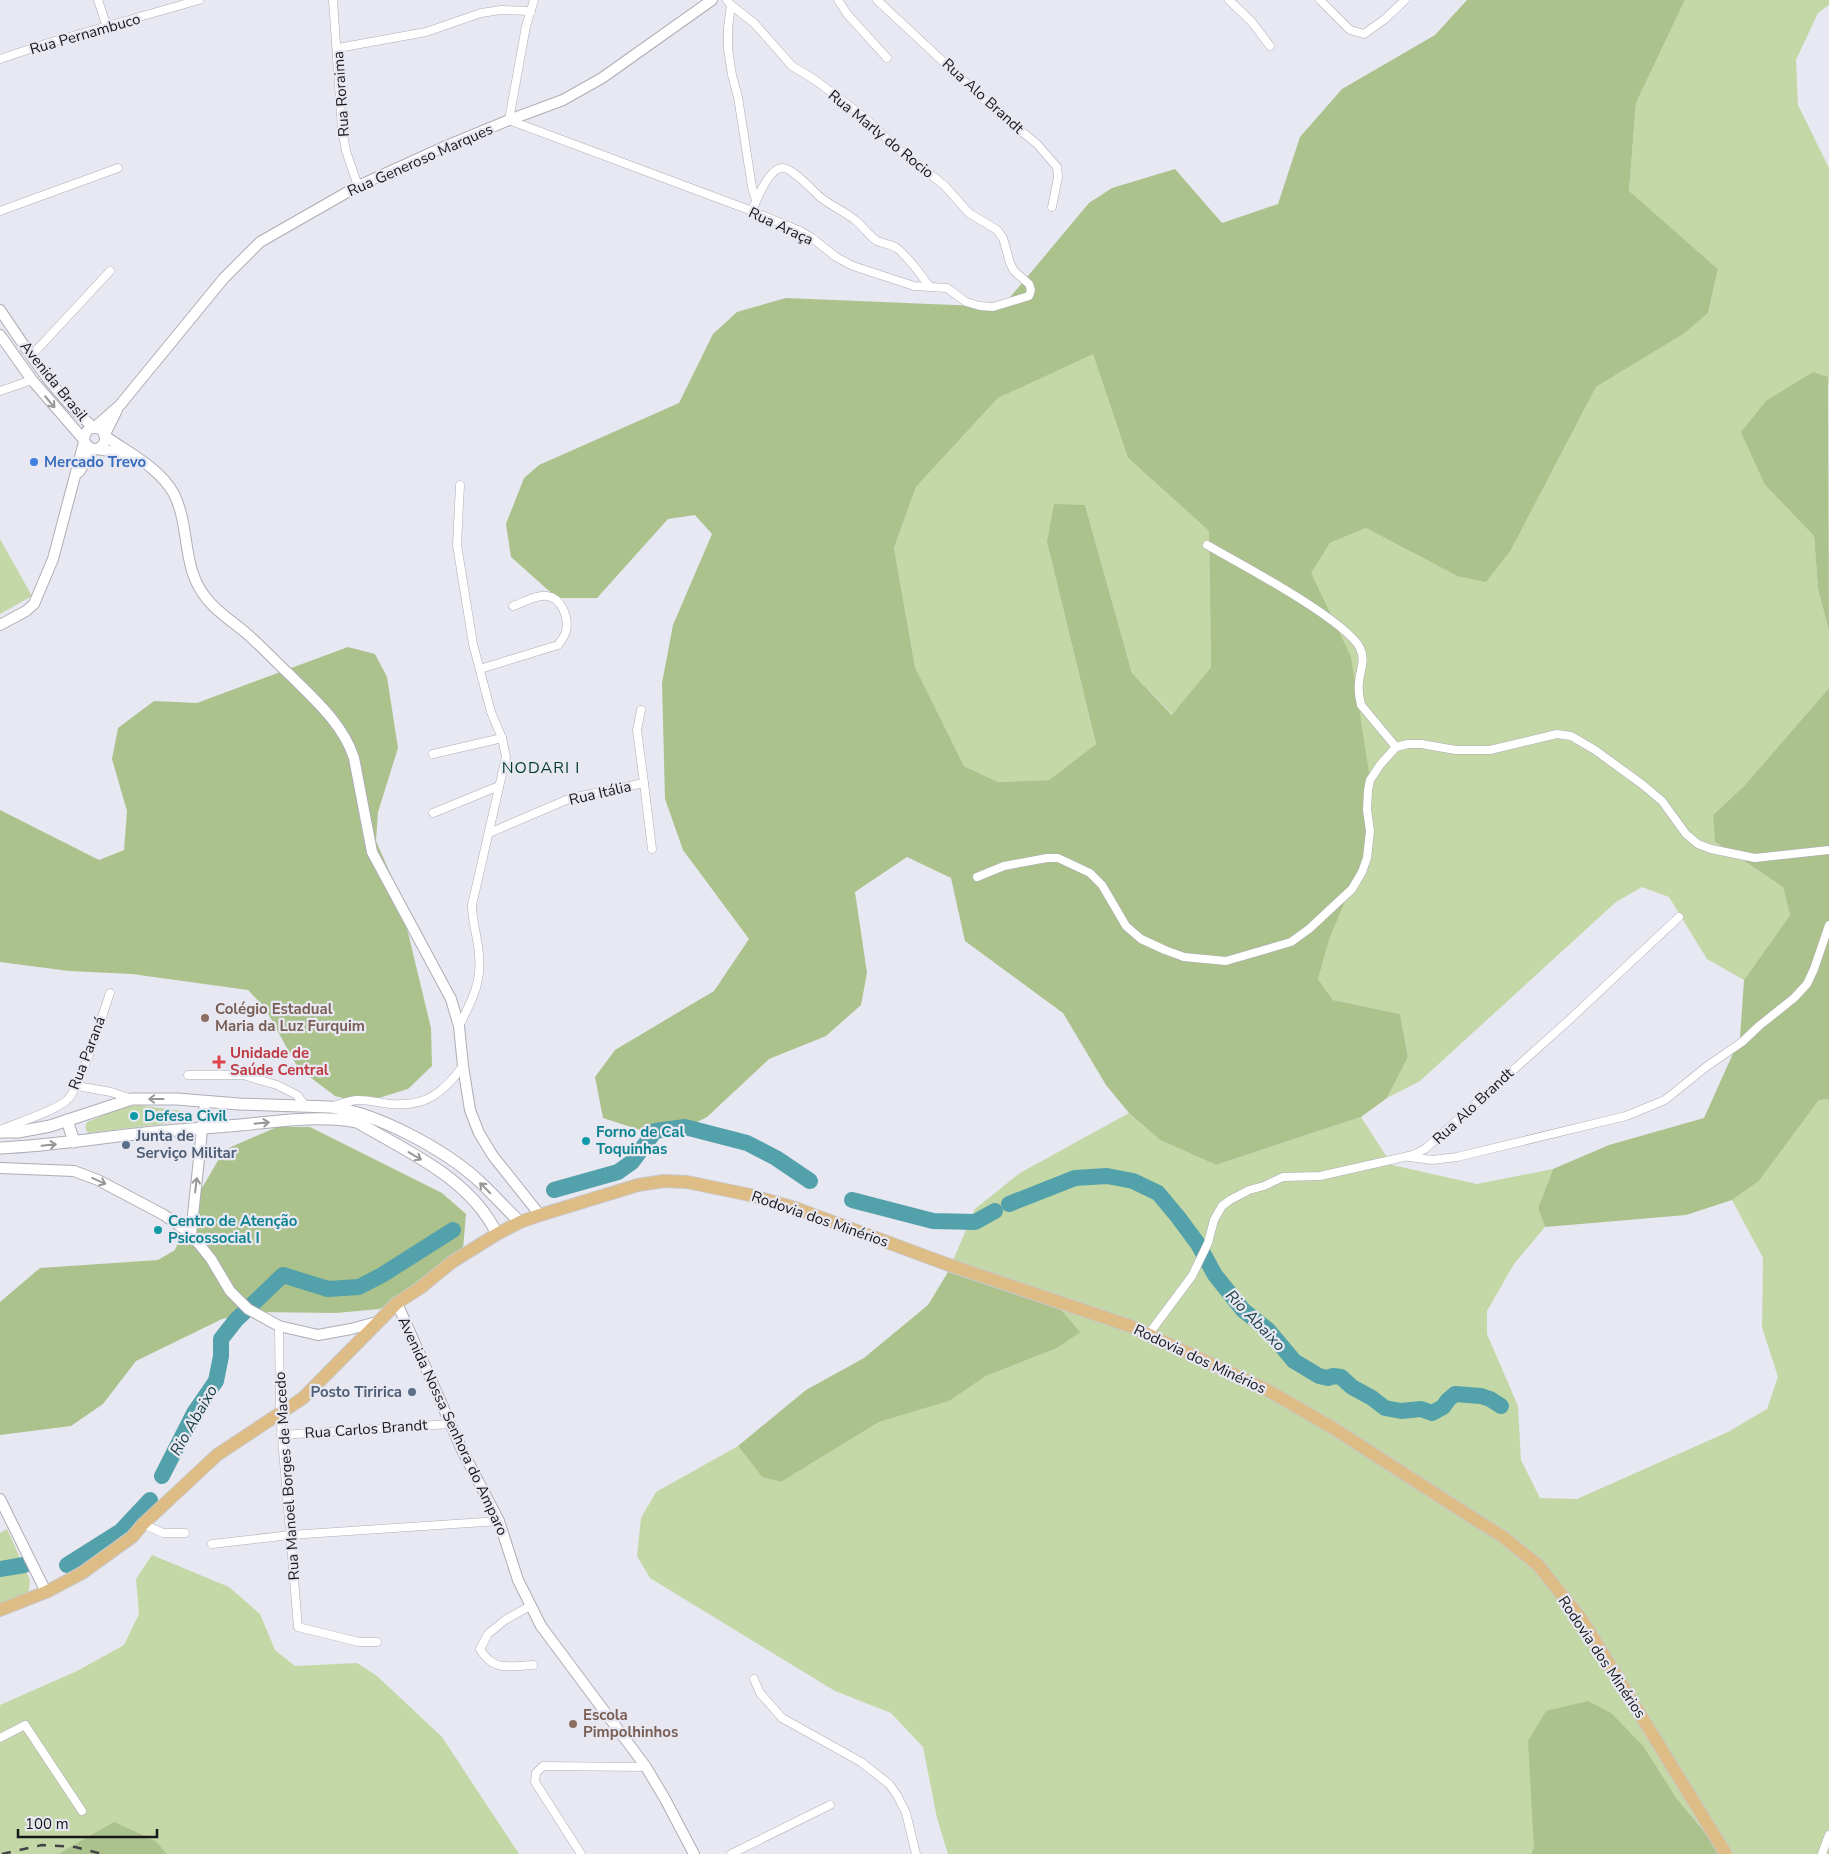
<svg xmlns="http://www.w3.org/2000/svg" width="1829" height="1854" font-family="'Nunito Sans',sans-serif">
<rect width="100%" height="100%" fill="#e8e8f2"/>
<!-- green -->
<g fill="#c3d8a6">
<path d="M1685,0H1829V5L1818,13L1796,60L1798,105L1829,168V389L1828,377L1765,485L1814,536L1818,589L1829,631V688L1743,787L1713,815L1716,843L1783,887L1790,915L1744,980L1707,959L1669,897L1642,887L1616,902L1420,1081L1387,1098L1408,1057L1400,1014L1333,1000L1318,979L1330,937L1310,573L1330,543L1366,528L1457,576L1511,550L1596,387L1685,333L1708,313L1718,269L1629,192L1636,103Z"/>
<path d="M1093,353L1128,458L1209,531L1211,667L1173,715L1132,673L1085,505L1047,542L1096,744L1049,780L998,782L964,766L915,667L894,548L916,487L998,398Z"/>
<path d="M0,539L32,596L0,614Z"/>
<path d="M1829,1099V1854H1723L1677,1799L1644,1747L1534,1848L1531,1854H948L937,1818L923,1747L891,1713L835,1691L650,1578L637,1556L641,1518L656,1492L738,1446L762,1477L781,1482L879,1422L948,1401L986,1376L1057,1348L1055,1303L948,1272L975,1209L1020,1173L1129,1113L1160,1140L1216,1165L1361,1117L1392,1165L1477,1184L1553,1169L1538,1208L1545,1227L1514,1264L1487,1311V1334L1518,1406L1521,1460L1540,1498L1577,1499L1728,1432L1767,1409L1778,1377L1762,1327L1763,1258L1732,1200L1759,1181L1819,1100Z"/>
<path d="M138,1105L190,1112L192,1118L187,1121L88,1133C85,1129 85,1127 87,1122L121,1108Z"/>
<path d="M7,1529L30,1580L29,1590L26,1594L0,1604V1533Z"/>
<path d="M152,1555L229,1587L260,1614L275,1650L295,1666L357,1663L377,1676L442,1737L519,1854H167L156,1841L114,1823L58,1854H0V1705L77,1671L124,1645L139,1614L136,1579Z"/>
</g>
<!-- forest -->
<g fill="#acc28c" fill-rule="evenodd">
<path d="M1467,0H1685L1636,103L1629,191L1718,269L1708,313L1685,333L1596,387L1511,550L1486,582L1457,576L1366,528L1330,543L1311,573L1351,657L1372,792L1366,851L1330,937L1318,979L1333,1000L1400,1014L1408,1057L1387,1098L1361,1117L1216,1165L1160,1140L1129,1113L1106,1085L1063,1013L965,941L951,878L907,857L855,892L867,973L861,1005L826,1036L769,1059L707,1117L665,1138L603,1118L595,1077L615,1050L714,991L749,939L683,850L665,799L662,683L673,625L712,534L695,515L668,519L597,598H557L511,557L506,524L524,478L539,465L679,403L713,334L737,312L786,298L1002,307L1089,203L1112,188L1175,169L1222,223L1278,204L1300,137L1342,89L1435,35ZM1093,354L1128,458L1209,531L1211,667L1172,715L1132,673L1085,505L1054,504L1047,542L1096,744L1049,780L998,782L964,766L915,667L894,548L916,487L998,398Z"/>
<path d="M1813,372L1828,377L1829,631L1818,589L1814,536L1765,485L1741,432L1766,401Z"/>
<path d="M348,647L375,654L387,677L398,748L378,812L376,841L398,891L431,1028L432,1066L408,1089L362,1103L335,1096L298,1068L265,1008L248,990L132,974L69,971L0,962V810L99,860L124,850L127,811L112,759L118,728L154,701L197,703Z"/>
<path d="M1829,688V1099L1819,1100L1759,1181L1732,1200L1686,1215L1545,1227L1538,1208L1553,1169L1609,1145L1704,1118L1740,1038L1744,980L1790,915L1783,887L1715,842L1713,815L1743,787Z"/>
<path d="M277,1127H310L442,1193L466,1214L463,1249L431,1281L380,1309L336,1313L253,1312L222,1319L136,1361L103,1404L71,1426L0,1435V1302L40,1268L158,1260L175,1250L198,1195L224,1150Z"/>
<path d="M948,1272L1055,1303L1080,1332L1057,1348L986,1376L949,1401L879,1422L781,1482L762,1477L738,1446L806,1390L864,1358L928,1305Z"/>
<path d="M1588,1701L1611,1713L1644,1747L1677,1799L1723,1854H1531L1534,1848L1528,1741L1546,1711Z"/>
<path d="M114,1822L156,1841L167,1854H58Z"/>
</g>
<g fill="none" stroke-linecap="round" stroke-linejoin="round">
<!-- river -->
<g stroke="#53a1aa" stroke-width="16">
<path d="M554,1190L618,1172L632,1162L655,1131L685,1127L747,1143L776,1158L810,1181"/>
<path d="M852,1200L933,1221L975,1222L995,1211"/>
<path d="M1009,1204L1075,1178L1107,1176L1133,1181L1158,1193L1178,1217L1198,1244L1215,1275L1243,1310L1268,1330L1294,1361L1319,1376L1328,1378L1333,1376L1341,1377L1352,1387L1372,1398L1385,1408L1401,1411L1421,1409L1432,1413L1443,1407L1448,1400L1455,1394L1481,1396L1490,1399L1501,1406"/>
<path d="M162,1476L194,1413L216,1381L221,1356V1339L236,1320L283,1275L328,1289L359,1287L382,1275L453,1230"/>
<path d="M67,1565L121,1531L150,1500"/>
<path d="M0,1569L24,1565"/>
</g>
<!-- minor casing -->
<g stroke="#adadb6" stroke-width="9">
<g id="minor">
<path d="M98,0L107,27"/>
<path d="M333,0L342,129L346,151L358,186"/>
<path d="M534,0L526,26L509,120L752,211L800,231L812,238L836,257L853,266L914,286L947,288L966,302L980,306L993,307L1029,296L1031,290L1029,284L1014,271L1010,263L1003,238L997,230L969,213L944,185L899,150L864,117L815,80L792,66L754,23L731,5L727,0"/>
<path d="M838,0L848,15L887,58"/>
<path d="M877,0L993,108L1037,144L1057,167L1058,177L1052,207"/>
<path d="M1229,0L1251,21L1270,46"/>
<path d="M1320,0L1350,30L1364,34L1385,19L1405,0"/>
<path d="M731,5L728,28V49L732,75L738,97L752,187L756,200"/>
<path d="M338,48L426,32L481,13L501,10L531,11"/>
<path d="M0,59L48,43L199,0"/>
<path d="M0,211L118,168"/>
<path d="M752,211C756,201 768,170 781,168C791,166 812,190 820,197C831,206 844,211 855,220C863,226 869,236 877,241C884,244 892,244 898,249C911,260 920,274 930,287"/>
<path d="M31,356L110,271"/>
<path d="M0,391L32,380"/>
<path d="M1207,545C1239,563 1346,620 1360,648C1366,661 1360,669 1359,682C1358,690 1359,697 1361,705L1396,747"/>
<path d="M480,669L558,645C561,641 565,636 566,631C569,618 562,598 547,596C538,594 522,603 513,606"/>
<path d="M433,754L502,738"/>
<path d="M644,783L652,849"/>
<path d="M433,813L499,786"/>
<path d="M489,833L571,798L644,783L637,730L641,710"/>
<path d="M977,877L1004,866L1047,858H1058L1090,873L1102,885L1126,926L1141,939L1165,950L1184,957L1226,961L1291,942L1309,929L1352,889L1362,872L1367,858L1370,831L1367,810L1368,790L1370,780L1380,765L1396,747L1408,744H1421L1456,750H1490L1557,734L1571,736L1595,750L1643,785L1662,801L1686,834L1698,844L1711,849L1755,858L1829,850"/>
<path d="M459,1026C471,1002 482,983 479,955C478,938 472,922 472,905L506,757L502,738L491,712L473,644L457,545L460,485"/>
<path d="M188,1075H243L277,1085L297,1095L306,1107"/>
<path d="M77,1086L111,1092L132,1099"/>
<path d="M333,1106C341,1104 348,1101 356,1100C368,1099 379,1103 391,1104C426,1107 443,1093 463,1066"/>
<path d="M0,1130C17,1123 55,1111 67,1100C80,1089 103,1013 110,993"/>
<path d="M1409,1157L1432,1160L1457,1157L1626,1116L1665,1100L1706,1067L1742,1042L1759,1026L1794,998L1807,984L1814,969L1829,925"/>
<path d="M279,1326L280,1414L298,1627L359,1642H377"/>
<path d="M1148,1335L1192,1276L1208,1243L1214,1220L1222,1206L1230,1200L1249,1190L1264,1186L1283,1177L1320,1176L1413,1155L1425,1149L1568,1021L1679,917"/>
<path d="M281,1435L450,1424"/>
<path d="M143,1524L163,1533H185"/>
<path d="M212,1544L290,1535L499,1521"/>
<path d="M530,1606L505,1620L488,1634L480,1649C493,1672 510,1666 533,1665"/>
<path d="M754,1679L760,1693L782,1718L861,1762L889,1784L897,1795L906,1813L916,1854"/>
<path d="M0,1738L25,1725L82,1811"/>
<path d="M581,1854L535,1782L536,1773L543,1766L646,1767"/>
<path d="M731,1854L830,1805"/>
<path d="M1822,1854L1829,1835"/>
</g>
</g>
<!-- tertiary casing -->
<g stroke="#adadb6" stroke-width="12">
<g id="tertiary">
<path d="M0,310C28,351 55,395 93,427"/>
<path d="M0,335L32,380L84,440C92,459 114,444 101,429C91,426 85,429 84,440"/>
<path d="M95,427L120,405L224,278L260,242L358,186L446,146L509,120L563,100L602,78L712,0"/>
<path d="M105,434L117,410"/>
<path d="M105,436C129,453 160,468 174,494C190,526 182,566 204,595C214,610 232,621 246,633C261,646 275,661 290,675C315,700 343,724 354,758L372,852L451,999L459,1026L463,1066L470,1110L479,1133L493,1156L540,1215"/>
<path d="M97,449L128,454"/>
<path d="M79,472L94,449"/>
<path d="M0,625L26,611L34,604L53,559L84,442"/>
<path d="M0,1168L74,1171L98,1180L164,1215L191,1234L211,1259L230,1291L248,1309L279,1326L318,1335L351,1329L380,1321"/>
<path d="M191,1234L205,1102"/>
<path d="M397,1303L462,1450L499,1521L518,1580L541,1626L646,1767L665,1799L694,1854"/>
<path d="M0,1499L46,1592"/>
</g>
</g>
<!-- secondary casing -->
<g stroke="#adadb6" stroke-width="13">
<g id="secondary">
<path d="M67,1120L74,1142"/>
<path d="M0,1132H18L50,1126L132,1099H177L239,1104L330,1107C377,1113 444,1149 479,1181C493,1194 506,1209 520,1222"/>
<path d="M0,1148C46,1146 91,1139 136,1134C167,1130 197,1129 228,1126C269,1123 316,1114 357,1122C408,1152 470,1178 497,1234"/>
</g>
</g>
<!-- primary casing -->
<g stroke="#c8c8c8" stroke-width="14">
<path id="primary" d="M0,1610L46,1592L82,1573L132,1537L143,1524L217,1455L303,1398L397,1303L420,1288L452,1262L497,1234L520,1222L540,1215L638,1185L664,1181L687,1182L750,1195L795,1208L949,1265L1130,1326L1267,1390L1295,1406L1333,1428L1476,1520L1502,1536L1538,1565L1582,1620L1726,1854"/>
</g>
<!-- minor -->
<use href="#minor" stroke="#fff" stroke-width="8"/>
<!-- tertiary -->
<use href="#tertiary" stroke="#fff" stroke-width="10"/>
<!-- secondary -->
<use href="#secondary" stroke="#fff" stroke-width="11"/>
<!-- primary -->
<use href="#primary" stroke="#debc86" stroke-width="12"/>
<!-- rail -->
<path stroke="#434347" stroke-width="2.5" stroke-dasharray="9 9" stroke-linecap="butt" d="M2,1854L42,1845L75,1847L102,1854"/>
</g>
<!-- one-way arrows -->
<defs><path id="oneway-shaft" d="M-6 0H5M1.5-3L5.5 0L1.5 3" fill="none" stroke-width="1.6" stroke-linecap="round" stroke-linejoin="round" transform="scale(1.25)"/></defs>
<g stroke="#979798">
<use href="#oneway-shaft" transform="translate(50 402) rotate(50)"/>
<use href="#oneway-shaft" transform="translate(156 1099) rotate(180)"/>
<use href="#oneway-shaft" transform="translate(262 1123) rotate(-6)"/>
<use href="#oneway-shaft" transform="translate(49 1145) rotate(-6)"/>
<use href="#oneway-shaft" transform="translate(415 1156) rotate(31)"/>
<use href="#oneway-shaft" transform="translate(99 1181) rotate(24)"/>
<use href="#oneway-shaft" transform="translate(196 1185) rotate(-83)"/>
<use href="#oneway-shaft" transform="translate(485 1188) rotate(-135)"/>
</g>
<!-- markers -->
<circle fill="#3f7fe0" stroke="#e8e8f2" stroke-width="2" cx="34" cy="462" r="5"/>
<g fill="#8d6e63" stroke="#e8e8f2" stroke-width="2">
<circle cx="205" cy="1018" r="5"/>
<circle cx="573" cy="1724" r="5"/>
</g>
<path fill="#e0444e" stroke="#e8e8f2" stroke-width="2" d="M216.5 1054.5h5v5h5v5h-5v5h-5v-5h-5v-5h5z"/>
<g fill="#0f9aa8" stroke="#e8e8f2" stroke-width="2">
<circle cx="134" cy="1116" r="5"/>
<circle cx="586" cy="1141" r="5"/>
<circle cx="158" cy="1230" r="5"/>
</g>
<g fill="#5c6f8a" stroke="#e8e8f2" stroke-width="2">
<circle cx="126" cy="1145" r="5"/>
<circle cx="412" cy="1392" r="5"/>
</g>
<g text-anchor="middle" stroke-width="4.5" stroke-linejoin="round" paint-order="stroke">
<!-- street labels -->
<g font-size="15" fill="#18181b" stroke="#e8e8f2">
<text transform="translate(85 34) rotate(-16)" y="5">Rua Pernambuco</text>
<text transform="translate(341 94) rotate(-94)" y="5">Rua Roraima</text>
<text transform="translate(983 96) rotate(42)" y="5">Rua Alo Brandt</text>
<text transform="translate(881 134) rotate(39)" y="5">Rua Marly do Rocio</text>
<text transform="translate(420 160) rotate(-24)" y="5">Rua Generoso Marques</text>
<text transform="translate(781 226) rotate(25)" y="5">Rua Araça</text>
<text transform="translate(54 381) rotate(51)" y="5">Avenida Brasil</text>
<text transform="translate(600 793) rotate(-13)" y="5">Rua Itália</text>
<text transform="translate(87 1053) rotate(-69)" y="5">Rua Paraná</text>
<text transform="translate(1473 1106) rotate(-43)" y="5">Rua Alo Brandt</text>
<text transform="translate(820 1219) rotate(19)" y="5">Rodovia dos Minérios</text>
<text transform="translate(1200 1359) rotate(25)" y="5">Rodovia dos Minérios</text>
<text transform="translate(453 1426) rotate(65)" y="5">Avenida Nossa Senhora do Amparo</text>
<text transform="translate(366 1429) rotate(-4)" y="5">Rua Carlos Brandt</text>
<text transform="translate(287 1476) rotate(-94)" y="5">Rua Manoel Borges de Macedo</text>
<text transform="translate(1602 1657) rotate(56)" y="5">Rodovia dos Minérios</text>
</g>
<!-- shop labels -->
<g font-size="15" font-weight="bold" fill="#366cbe" stroke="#e8e8f2" text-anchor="start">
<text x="44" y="467">Mercado Trevo</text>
</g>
<!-- education labels -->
<g font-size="15" font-weight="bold" fill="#785e54" stroke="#e8e8f2" text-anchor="start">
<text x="215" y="1014">Colégio Estadual<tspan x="215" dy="17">Maria da Luz Furquim</tspan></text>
<text x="583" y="1720">Escola<tspan x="583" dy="17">Pimpolhinhos</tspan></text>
</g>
<!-- health labels -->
<g font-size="15" font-weight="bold" fill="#be3a42" stroke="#e8e8f2" text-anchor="start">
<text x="230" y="1058">Unidade de<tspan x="230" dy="17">Saúde Central</tspan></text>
</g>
<!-- culture labels -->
<g font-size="15" font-weight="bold" fill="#0d838f" stroke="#e8e8f2" text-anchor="start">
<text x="144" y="1121">Defesa Civil</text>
<text x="596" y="1137">Forno de Cal<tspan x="596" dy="17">Toquinhas</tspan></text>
<text x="168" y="1226">Centro de Atenção<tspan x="168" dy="17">Psicossocial I</tspan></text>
</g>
<!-- service labels -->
<g font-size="15" font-weight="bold" fill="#4e5e75" stroke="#e8e8f2" text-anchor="start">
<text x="136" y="1141">Junta de<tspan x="136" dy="17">Serviço Militar</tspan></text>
<text x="402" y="1397" text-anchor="end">Posto Tiririca</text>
</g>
<!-- neighbourhood labels -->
<g font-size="16" letter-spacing="1" fill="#063d2e" stroke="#e8e8f2">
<text x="541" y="773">NODARI I</text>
</g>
<!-- water labels -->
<g font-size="16" font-style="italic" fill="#163c40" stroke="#e8e8f2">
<text transform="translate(1256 1320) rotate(46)" y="6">Rio Abaixo</text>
<text transform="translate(193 1420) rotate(-60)" y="6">Rio Abaixo</text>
</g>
</g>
<!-- scale -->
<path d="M18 1829v8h139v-8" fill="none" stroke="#18181b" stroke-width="2.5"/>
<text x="25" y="1829" font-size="15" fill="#18181b" stroke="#e8e8f2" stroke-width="4" paint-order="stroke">100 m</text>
</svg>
